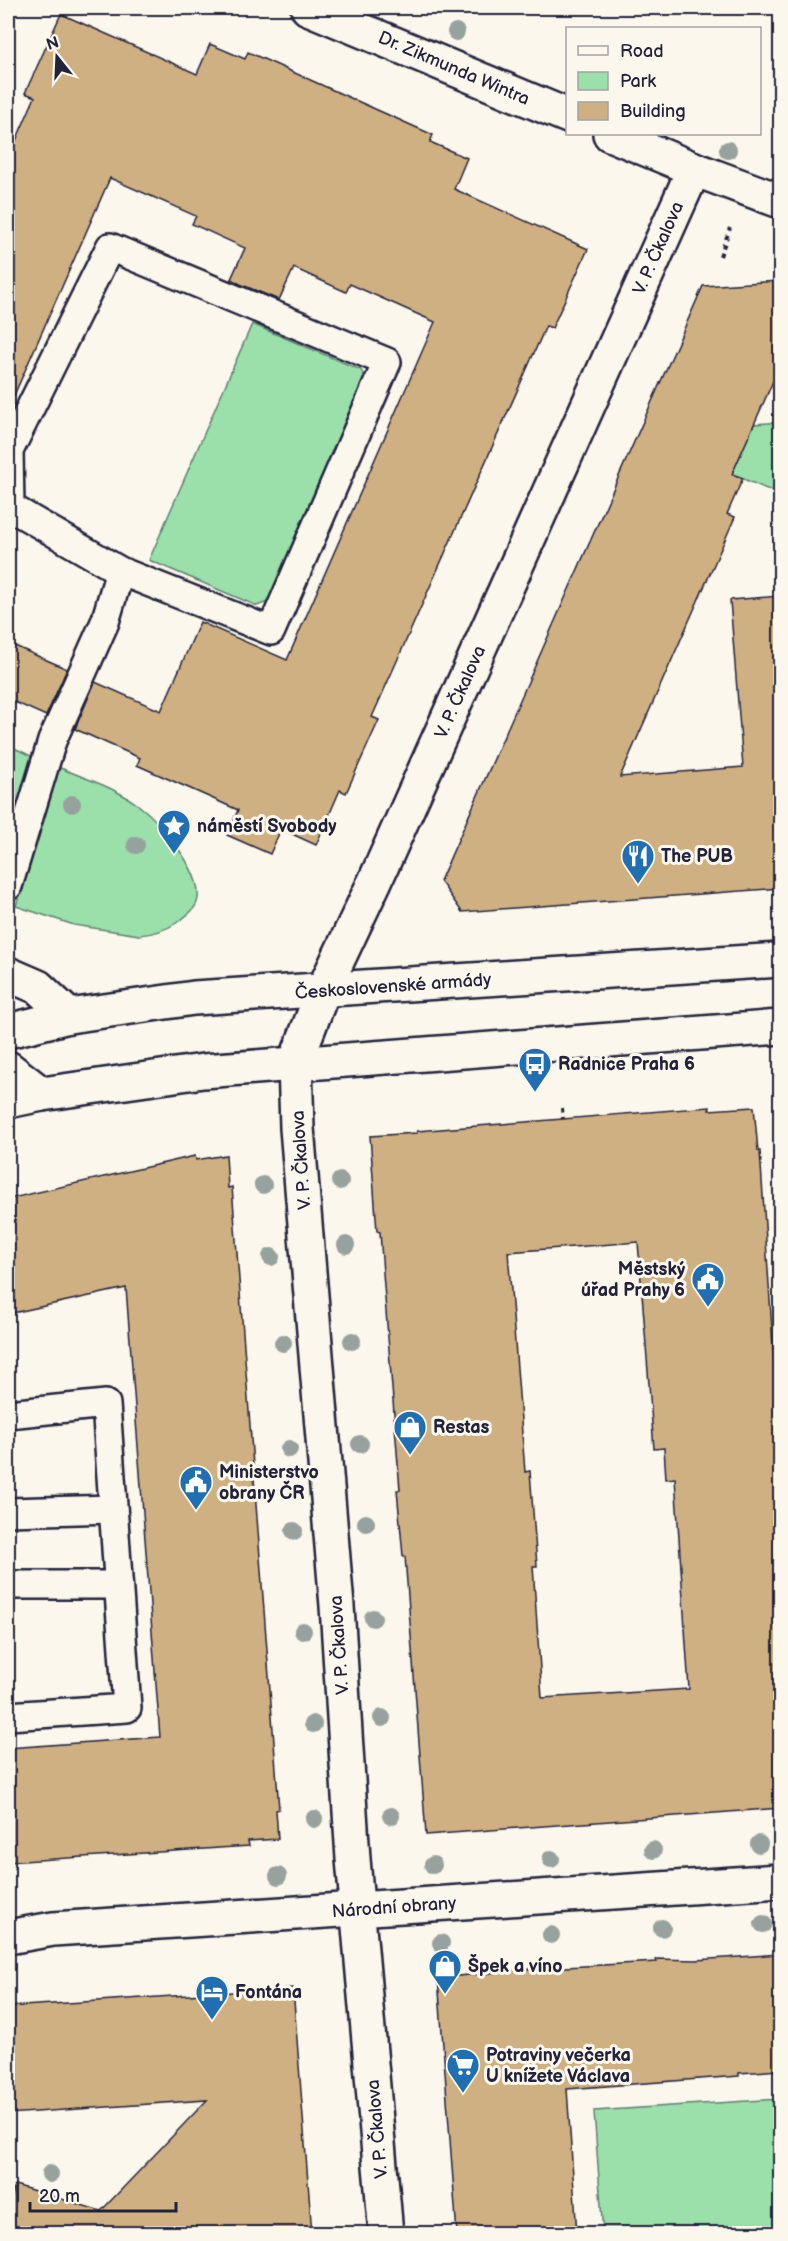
<svg xmlns="http://www.w3.org/2000/svg" width="788" height="2241" font-family="'Balsamiq Sans',sans-serif">
<rect width="100%" height="100%" fill="#fbf7ec"/>
<filter id="ink" filterUnits="userSpaceOnUse"><feTurbulence type="fractalNoise" baseFrequency=".0167" numOctaves="2"/><feDisplacementMap in="SourceGraphic" scale="12" xChannelSelector="R" yChannelSelector="G"/><feConvolveMatrix kernelMatrix="1 2 1 2 8 2 1 2 1" color-interpolation-filters="sRGB"/></filter>
<g filter="url(#ink)">
<!-- green -->
<g fill="#9bdfaa" stroke="#5e8072" stroke-width="1.5">
<path d="M252,324L361,370L367,381L268,602L257,606L149,560Z"/>
<path d="M780,422V490H769L732,474L754,424Z"/>
<path d="M8,745L31,756L8,836Z"/>
<path d="M58,767C84,778 114,787 137,804C159,820 201,870 198,898C197,909 186,916 178,922C166,930 153,934 139,935L74,925L16,906Z"/>
<path d="M780,2099V2233H603L594,2111Z"/>
</g>
<!-- building -->
<g fill="#cfb083" stroke="#22223b" stroke-width="1.5" fill-rule="evenodd">
<path d="M61,14L197,74L210,44L245,59L248,52L433,135L430,142L467,158L454,189L588,249L552,328L546,326L372,717L379,720L346,793L340,790L316,845L281,829L270,854L227,835L238,810L137,765L140,758L75,729L95,682L161,711L200,622L287,660L435,322L350,284L346,292L294,268L279,300L240,284L231,279L245,248L192,224L196,216L110,178L8,409V159L35,97L25,93Z"/>
<path d="M780,281V379H774L732,474L743,478L727,514L735,517L620,777L743,767L730,600L780,596V888L462,912L440,881L703,286Z"/>
<path d="M8,643L67,669L46,716L8,699Z"/>
<path d="M710,1107L709,1110L754,1107L758,1151H760L780,1449V1808L426,1835L405,1556H403L397,1490H400L383,1273L380,1232L377,1231L370,1136L417,1133V1131ZM638,1242L654,1449L664,1448L666,1479L675,1478L689,1689L542,1698L533,1566H537L530,1471L525,1472L508,1252Z"/>
<path d="M226,1155L228,1188L232,1187L279,1809L276,1810L278,1839L248,1841L249,1846L8,1862V1748L160,1737L126,1288L8,1314V1199L195,1156L196,1160Z"/>
<path d="M780,1954V2070L739,2073V2076L567,2089L577,2234H457L438,1978L529,1969L657,1962L656,1959L696,1960Z"/>
<path d="M293,1988L312,2234H8V2210L15,2185L101,2211L207,2100L8,2114V2007Z"/>
</g>
<g fill="none" stroke-linecap="round" stroke-linejoin="round">
<!-- lane casing -->
<g stroke="#22223b" stroke-width="32">
<g id="lane">
<path d="M110,247L387,362L271,631L120,571L10,507L9,451Z"/>
<path d="M8,886L52,741L105,622L120,571"/>
<path d="M8,1414L106,1404L127,1708L8,1716"/>
<path d="M8,1512L113,1509"/>
<path d="M8,1585H118"/>
</g>
</g>
<!-- street casing -->
<g stroke="#22223b" stroke-width="38">
<g id="street">
<path d="M308,8L568,116"/>
<path d="M610,134L694,169L780,201"/>
<path d="M8,1937L53,1929L780,1881"/>
<path d="M386,2234L353,1859L337,1606L297,1128L295,1063L323,991L375,881L694,169"/>
</g>
</g>
<!-- secondary casing -->
<g stroke="#22223b" stroke-width="38">
<g id="secondary">
<path d="M8,974L38,987L69,1016"/>
<path d="M8,1031L69,1016L194,998L780,960"/>
<path d="M8,1068L42,1094"/>
<path d="M8,1101L42,1094L203,1071L780,1027"/>
</g>
</g>
<!-- path -->
<g stroke="#22223b" stroke-width="4" stroke-dasharray="4.5 4.5" stroke-linecap="butt">
<path d="M720,256L730,228"/>
<path d="M562,1108L563,1119"/>
</g>
<!-- lane -->
<use href="#lane" stroke="#fbf7ec" stroke-width="27"/>
<!-- street -->
<use href="#street" stroke="#fbf7ec" stroke-width="33"/>
<!-- secondary -->
<use href="#secondary" stroke="#fbf7ec" stroke-width="33"/>
</g>
<!-- trees -->
<g fill="#97a19d">
<circle cx="456" cy="32" r="9"/>
<circle cx="728" cy="150" r="9"/>
<circle cx="72" cy="804" r="9"/>
<circle cx="136" cy="845" r="9"/>
<circle cx="340" cy="1181" r="9"/>
<circle cx="263" cy="1185" r="9"/>
<circle cx="346" cy="1245" r="9"/>
<circle cx="271" cy="1257" r="9"/>
<circle cx="352" cy="1341" r="9"/>
<circle cx="283" cy="1343" r="9"/>
<circle cx="360" cy="1444" r="9"/>
<circle cx="289" cy="1449" r="9"/>
<circle cx="366" cy="1523" r="9"/>
<circle cx="294" cy="1531" r="9"/>
<circle cx="373" cy="1618" r="9"/>
<circle cx="303" cy="1631" r="9"/>
<circle cx="382" cy="1718" r="9"/>
<circle cx="313" cy="1724" r="9"/>
<circle cx="391" cy="1816" r="9"/>
<circle cx="314" cy="1819" r="9"/>
<circle cx="759" cy="1844" r="9"/>
<circle cx="653" cy="1850" r="9"/>
<circle cx="551" cy="1859" r="9"/>
<circle cx="433" cy="1865" r="9"/>
<circle cx="278" cy="1876" r="9"/>
<circle cx="763" cy="1924" r="9"/>
<circle cx="662" cy="1928" r="9"/>
<circle cx="551" cy="1935" r="9"/>
<circle cx="441" cy="1943" r="9"/>
<circle cx="50" cy="2174" r="9"/>
</g>
</g>
<!-- icons -->
<defs>
<g id="sight-pin" transform="scale(1.725)"><path d="M0 17L-7.5 6A9.5 9.5 0 1 1 7.5 6Z" fill="#1f6fb2" stroke="#fbf7ec"/><path d="M0-6L1.8-2.2L6-1.7L2.9 1.2L3.7 5.4L0 3.3L-3.7 5.4L-2.9 1.2L-6-1.7L-1.8-2.2Z" fill="#fff"/></g>
<g id="restaurant-pin" transform="scale(1.725)"><path d="M0 17L-7.5 6A9.5 9.5 0 1 1 7.5 6Z" fill="#1f6fb2" stroke="#fbf7ec"/><path d="M-5-6h1v4h1v-4h1v4h1v-4h1v5L-1.5 .5V6h-2V.5L-5-1ZM5-6V6H3V1.5H1.5Q1.5-4 5-6Z" fill="#fff"/></g>
<g id="bus-pin" transform="scale(1.725)"><path d="M0 17L-7.5 6A9.5 9.5 0 1 1 7.5 6Z" fill="#1f6fb2" stroke="#fbf7ec"/><path d="M-5-6H5V4H4V6H2V4H-2V6H-4V4H-5ZM-3.5-4V0h7V-4ZM-3.5 1.2v1.5H-2V1.2ZM2 1.2v1.5H3.5V1.2Z" fill="#fff"/></g>
<g id="civic-pin" transform="scale(1.725)"><path d="M0 17L-7.5 6A9.5 9.5 0 1 1 7.5 6Z" fill="#1f6fb2" stroke="#fbf7ec"/><path d="M-.6-6.5H3V-4.5H.6V-3L4-1V1h2V6H-6V1h2V-1L-.6-3ZM-1.2 2.5V6h2.4V2.5Z" fill="#fff"/></g>
<g id="shop-pin" transform="scale(1.725)"><path d="M0 17L-7.5 6A9.5 9.5 0 1 1 7.5 6Z" fill="#1f6fb2" stroke="#fbf7ec"/><path d="M-5-2.5h2.3a2.7 3.5 0 0 1 5.4 0H5L5.5 6h-11ZM-1.5-2.5h3a1.5 2.3 0 0 0-3 0Z" fill="#fff"/></g>
<g id="hotel-pin" transform="scale(1.725)"><path d="M0 17L-7.5 6A9.5 9.5 0 1 1 7.5 6Z" fill="#1f6fb2" stroke="#fbf7ec"/><path d="M-6-4.5h1.5V1H6V5H4.5V3h-9V5H-6ZM-4 0a1.8 1.8 0 1 1 3.6 0ZM.5 0V-2.5h3Q6-2.5 6 0Z" fill="#fff"/></g>
<g id="supermarket-pin" transform="scale(1.725)"><path d="M0 17L-7.5 6A9.5 9.5 0 1 1 7.5 6Z" fill="#1f6fb2" stroke="#fbf7ec"/><path d="M-6-5.5h2.5l.6 2H6L4.5 2H-2.5L-4.4-4H-6ZM-1.5 3.2a1.3 1.3 0 1 0 .1 0ZM3 3.2a1.3 1.3 0 1 0 .1 0Z" fill="#fff"/></g>
</defs>
<g fill-rule="evenodd">
<use href="#sight-pin" x="174" y="826"/>
<use href="#restaurant-pin" x="638" y="856"/>
<use href="#bus-pin" x="535" y="1064"/>
<use href="#civic-pin" x="708" y="1279"/>
<use href="#shop-pin" x="410" y="1427"/>
<use href="#civic-pin" x="196" y="1482"/>
<use href="#shop-pin" x="445" y="1966"/>
<use href="#hotel-pin" x="212" y="1992"/>
<use href="#supermarket-pin" x="463" y="2065"/>
</g>
<g text-anchor="middle" stroke-width="6" stroke-linejoin="round" paint-order="stroke">
<!-- street labels -->
<g font-size="18" fill="#22223b" stroke="#fbf7ec">
<text transform="translate(454 68) rotate(23)" y="6">Dr. Zikmunda Wintra</text>
<text transform="translate(658 248) rotate(-66)" y="6">V. P. Čkalova</text>
<text transform="translate(460 692) rotate(-66)" y="6">V. P. Čkalova</text>
<text transform="translate(393 986) rotate(-4)" y="6">Československé armády</text>
<text transform="translate(301 1160) rotate(-94)" y="6">V. P. Čkalova</text>
<text transform="translate(339 1645) rotate(-94)" y="6">V. P. Čkalova</text>
<text transform="translate(394 1907) rotate(-4)" y="6">Národní obrany</text>
<text transform="translate(377 2129) rotate(-95)" y="6">V. P. Čkalova</text>
</g>
<!-- poi labels -->
<g font-size="18" font-weight="bold" fill="#22223b" stroke="#fbf7ec" text-anchor="start">
<text x="197" y="832">náměstí Svobody</text>
<text x="661" y="862">The PUB</text>
<text x="558" y="1070">Radnice Praha 6</text>
<text x="685" y="1275" text-anchor="end">Městský<tspan x="685" dy="21">úřad Prahy 6</tspan></text>
<text x="433" y="1433">Restas</text>
<text x="219" y="1478">Ministerstvo<tspan x="219" dy="21">obrany ČR</tspan></text>
<text x="468" y="1972">Špek a víno</text>
<text x="235" y="1998">Fontána</text>
<text x="486" y="2061">Potraviny večerka<tspan x="486" dy="21">U knížete Václava</tspan></text>
</g>
</g>
<!-- margin -->
<rect width="788" height="2241" fill="none" stroke="#fbf7ec" stroke-width="30"/>
<rect x="15" y="15" width="758" height="2211" fill="none" stroke="#22223b" stroke-width="2" filter="url(#ink)"/>
<!-- legend -->
<rect x="566" y="27" width="195" height="108" fill="#fbf7ec" stroke="#a4a2a5" stroke-width="1.5"/>
<rect x="578" y="46" width="30" height="9" fill="#fbf7ec" stroke="#a4a2a5" stroke-width="1.5"/>
<text x="620" y="57" font-size="18" fill="#22223b">Road</text>
<rect x="578" y="72" width="30" height="18" fill="#9bdfaa" stroke="#a4a2a5" stroke-width="1.5"/>
<text x="620" y="87" font-size="18" fill="#22223b">Park</text>
<rect x="578" y="102" width="30" height="18" fill="#cfb083" stroke="#a4a2a5" stroke-width="1.5"/>
<text x="620" y="117" font-size="18" fill="#22223b">Building</text>
<!-- north arrow -->
<g transform="translate(57 57) rotate(342)" stroke="#fbf7ec" stroke-width="4.5" paint-order="stroke">
<path d="M0-4.5L10 22L0 15L-10 22Z" fill="#22223b"/>
<text y="-9" font-size="16" font-weight="bold" text-anchor="middle" fill="#22223b">N</text>
</g>
<!-- scale -->
<path d="M30 2202v9h146v-9" fill="none" stroke="#22223b" stroke-width="3"/>
<text x="39" y="2202" font-size="18" fill="#22223b" stroke="#fbf7ec" stroke-width="4.5" paint-order="stroke">20 m</text>
</svg>
